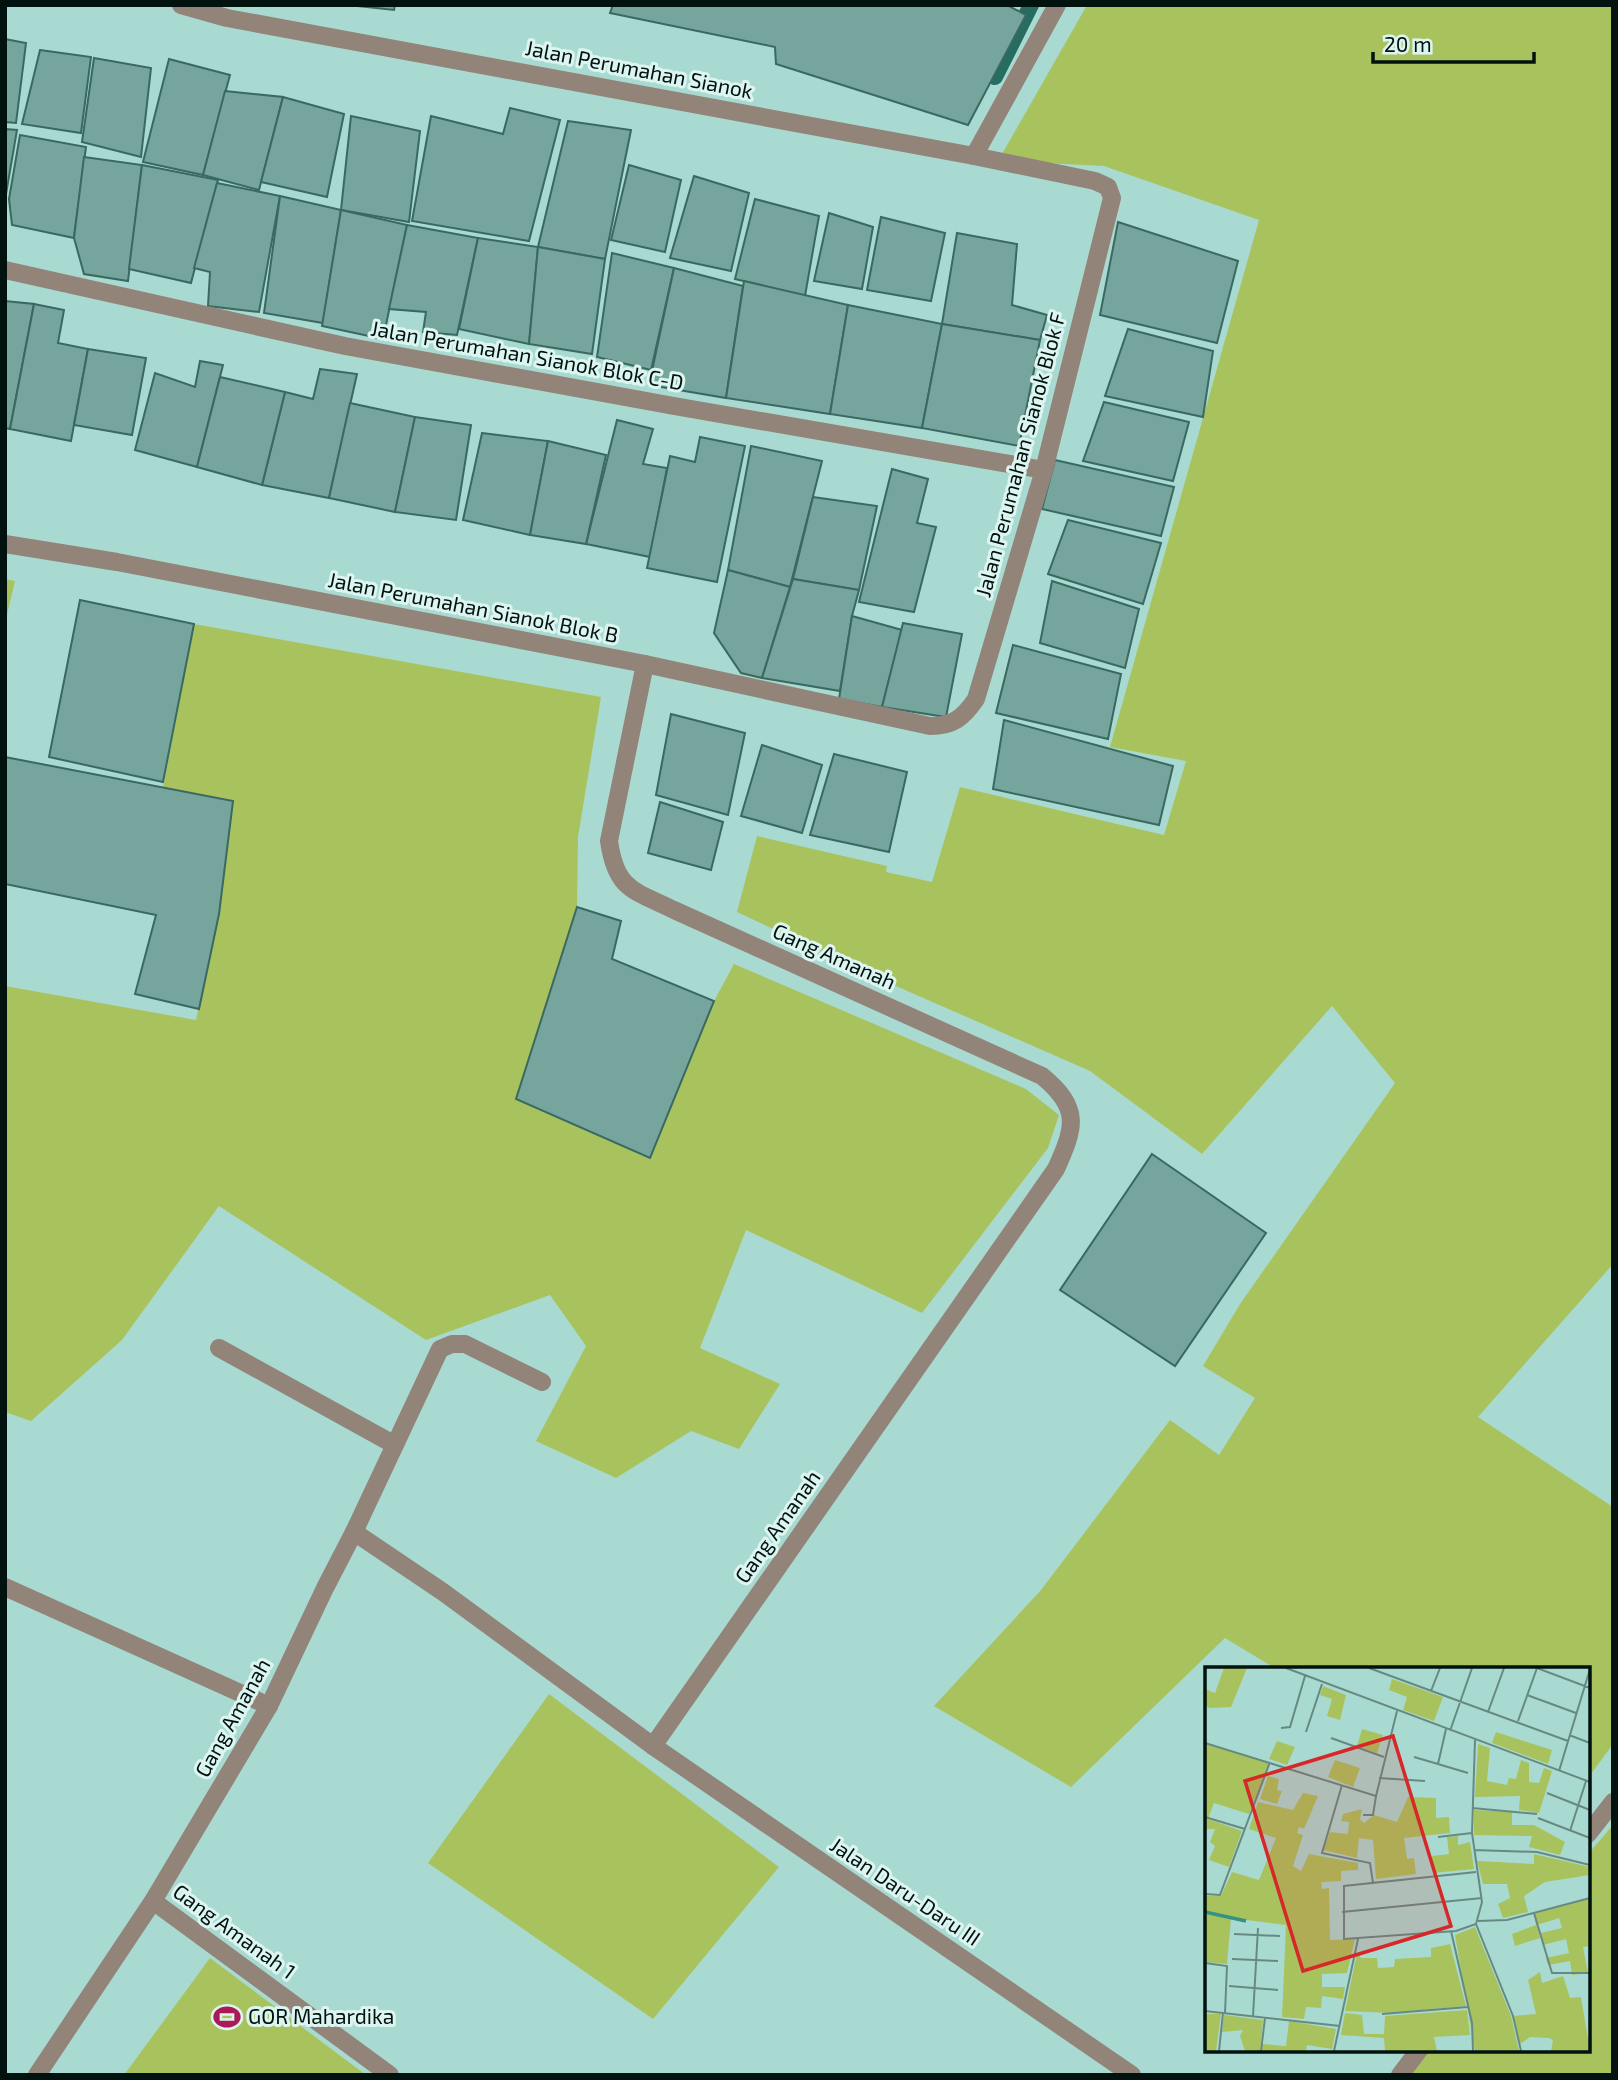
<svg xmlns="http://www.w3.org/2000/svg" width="1618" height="2080" font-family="'Exo 2',sans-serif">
<rect width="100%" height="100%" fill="#a9dad1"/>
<!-- green -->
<g fill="#a8c35d">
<path d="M1087,5H1613V1264L1478,1417L1613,1507V1744L1588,1778V1669H1276L1225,1638L1071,1787L934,1706L1041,1590L1170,1420L1219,1455L1255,1398L1203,1366L1240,1304L1395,1083L1332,1006L1202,1154L1090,1071L864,972L737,912L757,836L887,866L886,872L932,882L960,787L1164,835L1186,761L1110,747L1259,220L1104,166L998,161Z"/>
<path d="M5,579L15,581L5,623Z"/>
<path d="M194,624L601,697L578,837L577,907L516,1099L650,1157L714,1001L734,964L1026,1089L1059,1115L1048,1148L922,1313L746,1230L700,1348L780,1384L739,1449L691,1431L616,1478L536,1441L586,1346L550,1295L426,1340L219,1206L122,1340L31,1421L5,1412V986L196,1020L219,914L163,788Z"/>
<path d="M549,1694L779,1867L653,2019L428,1863Z"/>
<path d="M1613,1825V2075H1406L1426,2050H1588V1854Z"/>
<path d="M210,1958L366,2075H124Z"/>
</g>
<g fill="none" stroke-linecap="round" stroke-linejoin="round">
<!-- stream -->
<path stroke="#266c61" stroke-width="16" d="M995,77L1031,5"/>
</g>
<!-- building -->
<g fill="#75a59c" stroke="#3a6961" stroke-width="2">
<path d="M348,5H395L394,10Z"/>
<path d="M613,5H1007L1026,15L968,125L776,64L775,47L610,13Z"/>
<path d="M5,39L26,43L16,123L5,122Z"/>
<path d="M40,50L91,57L81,133L22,124Z"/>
<path d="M94,58L151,68L141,157L82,142Z"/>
<path d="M169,59L230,75L203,175L143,162Z"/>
<path d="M225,91L283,97L259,190L203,175Z"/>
<path d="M283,97L344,114L327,197L261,182Z"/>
<path d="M510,108L560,120L529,241L412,221L431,116L503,134Z"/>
<path d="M351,116L420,131L409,222L341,210Z"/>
<path d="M568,121L631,130L605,259L538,247Z"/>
<path d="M5,129L17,130L5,200Z"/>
<path d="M20,135L86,147L74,238L12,225L9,199Z"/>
<path d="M84,157L142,165L128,281L84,274L74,238Z"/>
<path d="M142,165L218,180L191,283L129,269Z"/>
<path d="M629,165L681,180L665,252L611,240Z"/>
<path d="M694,176L749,193L731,271L670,258Z"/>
<path d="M217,183L280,196L259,312L208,306L210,272L194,268Z"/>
<path d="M280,196L341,210L323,323L264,313Z"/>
<path d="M755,199L819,216L805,296L735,279Z"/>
<path d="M341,210L407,225L383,339L322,326Z"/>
<path d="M829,213L873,227L862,289L814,281Z"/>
<path d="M881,217L945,233L931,301L867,290Z"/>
<path d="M1118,222L1238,261L1217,343L1100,315Z"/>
<path d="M407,225L478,238L457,335L423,332L426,312L389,309Z"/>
<path d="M957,233L1017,244L1012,305L1047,315L1040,340L942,324Z"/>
<path d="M478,238L538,247L529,344L459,329Z"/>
<path d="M538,247L605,259L592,354L529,344Z"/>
<path d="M612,253L674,268L651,370L597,357Z"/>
<path d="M674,268L743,286L726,398L649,385Z"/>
<path d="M744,281L848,305L830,414L726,398Z"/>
<path d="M5,301L34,304L10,429L5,428Z"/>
<path d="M34,304L64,310L58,343L88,349L71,441L10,429Z"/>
<path d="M848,305L942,324L922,428L830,414Z"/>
<path d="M942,324L1040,340L1019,446L922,428Z"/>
<path d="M1128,329L1213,351L1203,417L1105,396Z"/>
<path d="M88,349L146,358L132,435L74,425Z"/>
<path d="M200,361L223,365L197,467L135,450L155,373L195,387Z"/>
<path d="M320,369L357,374L329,498L262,485L285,392L313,399Z"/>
<path d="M220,377L285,392L262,485L197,467Z"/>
<path d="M1104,402L1189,422L1173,481L1083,461Z"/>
<path d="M350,403L415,417L395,512L329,498Z"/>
<path d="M415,417L471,425L456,520L395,512Z"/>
<path d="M617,420L653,429L643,464L667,468L650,557L586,544Z"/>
<path d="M482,433L548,441L530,535L463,520Z"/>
<path d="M700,437L745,446L717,582L647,568L670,456L695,462Z"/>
<path d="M548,441L606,455L586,544L530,535Z"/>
<path d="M751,446L822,461L790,587L728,570Z"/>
<path d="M1055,460L1174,487L1161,536L1042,509Z"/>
<path d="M892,469L928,479L917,523L936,527L914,612L859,602Z"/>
<path d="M813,497L877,506L859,590L793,579Z"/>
<path d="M1068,520L1161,543L1143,604L1048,574Z"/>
<path d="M728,570L790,587L762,678L741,673L714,633Z"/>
<path d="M793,579L859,590L852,616L840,691L762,678Z"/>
<path d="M1052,581L1139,609L1125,668L1040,643Z"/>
<path d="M80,600L194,624L163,782L49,757Z"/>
<path d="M852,616L902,630L882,707L839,699Z"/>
<path d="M903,623L962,634L946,717L882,707Z"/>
<path d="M1013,645L1121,674L1108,739L996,713Z"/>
<path d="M671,714L745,733L728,815L656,795Z"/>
<path d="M1004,720L1173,766L1159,825L993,789Z"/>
<path d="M762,745L822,765L802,833L741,816Z"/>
<path d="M834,754L907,772L889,852L810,835Z"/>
<path d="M5,757L233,801L219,914L199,1009L135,994L156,915L5,884Z"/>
<path d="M660,802L723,822L711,870L648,853Z"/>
<path d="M577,907L621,921L612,959L714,1001L650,1158L516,1099Z"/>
<path d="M1152,1154L1266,1233L1175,1366L1060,1290Z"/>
</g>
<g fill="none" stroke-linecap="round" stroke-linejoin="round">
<!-- street -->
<g stroke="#928479" stroke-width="18">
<path d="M974,156L1057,5"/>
<path d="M5,270L345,346L674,406L1044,470"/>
<path d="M5,544L117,562L645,664L930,726C953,726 963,718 976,699L1044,470L1112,198L1108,187L1095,181L974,156L227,18L181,5"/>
<path d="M645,664L609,841C616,890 633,890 674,910L1042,1076C1081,1108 1075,1127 1056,1169L653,1746"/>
<path d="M219,1348L395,1445"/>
<path d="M354,1532L440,1349L452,1344H465L542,1382"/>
<path d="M5,1587L269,1706"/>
<path d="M1588,1834L1613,1802"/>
<path d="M153,1901L390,2075"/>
<path d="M37,2075L153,1901L269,1706L325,1588L354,1532L443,1592L653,1746L1132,2075"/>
<path d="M1400,2075L1419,2050"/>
</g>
</g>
<!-- icons -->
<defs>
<g id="stadium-bare" transform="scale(2.1)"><path d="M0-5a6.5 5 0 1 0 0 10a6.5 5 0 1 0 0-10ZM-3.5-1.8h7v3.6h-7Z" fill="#a91a57" stroke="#ddf5f0" stroke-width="2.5" paint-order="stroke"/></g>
</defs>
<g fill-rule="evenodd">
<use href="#stadium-bare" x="227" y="2017"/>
</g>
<g text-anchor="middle" stroke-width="6" stroke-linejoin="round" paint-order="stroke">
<!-- street labels -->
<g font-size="21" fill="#01120f" stroke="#ddf5f0">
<text transform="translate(639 70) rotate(11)" y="7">Jalan Perumahan Sianok</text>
<text transform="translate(527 356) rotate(10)" y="7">Jalan Perumahan Sianok Blok C-D</text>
<text transform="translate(1021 455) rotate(-75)" y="7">Jalan Perumahan Sianok Blok F</text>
<text transform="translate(473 608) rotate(11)" y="7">Jalan Perumahan Sianok Blok B</text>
<text transform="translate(834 957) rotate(24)" y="7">Gang Amanah</text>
<text transform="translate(778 1527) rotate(-55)" y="7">Gang Amanah</text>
<text transform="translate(233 1718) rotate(-61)" y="7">Gang Amanah</text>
<text transform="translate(905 1892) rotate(34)" y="7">Jalan Daru-Daru III</text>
<text transform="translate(234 1932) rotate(36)" y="7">Gang Amanah 1</text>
</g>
<!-- poi labels -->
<g font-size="21" fill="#01120f" stroke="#ddf5f0" text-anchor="start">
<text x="248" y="2024">GOR Mahardika</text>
</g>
</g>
<!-- overview -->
<g transform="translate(1205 1667)">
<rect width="385" height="385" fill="#a9dad1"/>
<path d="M19,1H42L26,40L5,41L0,39V22L10,26ZM187,12L238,30L229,54L198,43L202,30L184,23ZM118,19L141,28L135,53L122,49L127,32L115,28ZM157,62L178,68L172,86L152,79ZM291,65L347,83L343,97L287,76ZM72,74L90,80L82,98L64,92ZM0,76L65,95L44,147L9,136L3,152L37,164L24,200L4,193L10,179L5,175L10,162H0ZM273,77L285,81L282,114L302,118L304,111L311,112L316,93L324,96V115L334,116L339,101L347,104L334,146L314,143L315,129L270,130ZM130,93L155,101L148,120L123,110ZM63,109L74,112L72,123L77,124L72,137L55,132ZM98,126L113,129L99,162L94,160L92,166L98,168L88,199L96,204L104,187L153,196V203L136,204V214L116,215L117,222L124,221L125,273L150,272L142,306L117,307V320H140L138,332L117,329L116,341L101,340L99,352L77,350L81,258L26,251L22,297L0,295V229H16L27,205L54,213L71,171L44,162L53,135L88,143ZM203,130L231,131V151L244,150L245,166L199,171L202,192L209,191L211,207L171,212L168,173L154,171L152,191L118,183L125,165L143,167L144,155L136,154L138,147L157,142L155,152L159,156L169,148L192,155ZM269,143L307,145V158H329L360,175L355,188L324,180L327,169L269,168ZM253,169V178L265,175L269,202L228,206L227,189L244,187L242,170ZM329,187L385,200V208L340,215L319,229L323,245L298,251L293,237L305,231L302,217H278L272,194L329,197ZM385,231V279L378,280L383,306L367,308L365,294L343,298L341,291L364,286L361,272L338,278L336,266L357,261L354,251L332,258L335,271L310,279L307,267L331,258L329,246ZM270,260L306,349L314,384H270L250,268ZM245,277L261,339L186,346L140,344L152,286L156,291H172L173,301L189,300L190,292L226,290V281ZM335,305L337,316L358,309L365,331L376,330L385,384H346L348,373L344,371L325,370L315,377L308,349L331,347L323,313ZM262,343L265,368L229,370L232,384H180L179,371L136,368L140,346L157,348L159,367H179L180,349ZM1,347H16L11,384H0ZM19,348L58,353L55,384H40L35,369L38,363L17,365ZM84,354L131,362L127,382L102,378L101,384H57V377L81,379Z" fill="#a8c35d"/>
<path fill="none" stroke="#369284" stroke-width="3.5" d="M0,245L41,254"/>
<path fill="none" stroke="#668a83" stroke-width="2" d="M81,1L385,115M164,1L363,74M226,24L235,1M322,28L371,46M283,45L299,1M313,54L332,1L385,21M76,61L85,60L100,9M241,62L233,97L263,106M245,64L267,1M101,65L117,17M364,68L385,76M126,71L179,90M270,73L267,166L277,235L271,257L251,264L139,272V219L271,205M0,76L171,129L192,44M209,90L233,97M354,104L385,2M174,111L220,114M137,118L117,186L165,196L168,216M342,126L385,143M267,141L332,147M158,148H168L171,129M0,150L40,162M333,151L385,171M365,164L381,114M233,170L267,166M269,183L332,185L385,198M0,227L15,228L65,95M137,245L277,231M329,246L347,306H385M273,254L302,253L385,231M271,257L308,349L316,384M246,264L267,356L268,384M29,267L75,269M27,292L73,294M0,296L22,299L20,346M24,319L73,323M0,344L135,359M177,347L263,340M48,349L53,261M14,384L18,346M56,384L60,351M129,384L153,272"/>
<path fill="#d62828" fill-opacity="0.15" stroke="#d62828" stroke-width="3.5" d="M188,69L246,259L98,304L40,114Z"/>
<rect width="385" height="385" fill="none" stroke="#01120f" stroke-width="3.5"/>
</g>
<!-- border -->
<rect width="1618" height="2080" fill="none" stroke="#01120f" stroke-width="14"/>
<!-- scale -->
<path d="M1373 52v10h161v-10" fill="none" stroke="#01120f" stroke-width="3.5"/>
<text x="1384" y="52" font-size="21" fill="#01120f" stroke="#ddf5f0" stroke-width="5" paint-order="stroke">20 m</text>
</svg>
